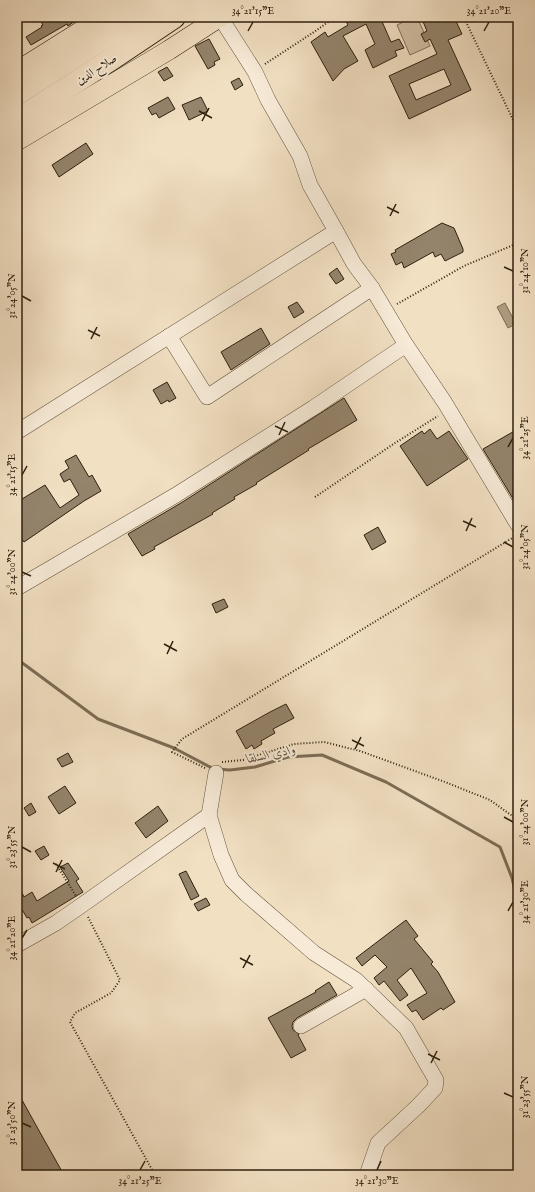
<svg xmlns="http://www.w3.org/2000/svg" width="535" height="1192" font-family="'IM FELL English',Amiri,serif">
<rect width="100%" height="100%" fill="#f2e0c3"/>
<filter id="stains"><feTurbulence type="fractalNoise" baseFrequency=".005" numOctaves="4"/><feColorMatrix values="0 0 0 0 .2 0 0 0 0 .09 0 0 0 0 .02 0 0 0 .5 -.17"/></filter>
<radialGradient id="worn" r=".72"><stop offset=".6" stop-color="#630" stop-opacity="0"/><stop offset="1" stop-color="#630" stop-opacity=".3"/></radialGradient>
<!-- green -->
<path fill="#d1bfa4" stroke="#807059" d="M414,17H417L430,46L410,55L397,25Z"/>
<!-- water -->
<path fill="#b09f85" stroke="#7c6c55" d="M505,303L516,324L508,328L497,307Z"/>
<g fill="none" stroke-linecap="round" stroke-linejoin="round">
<!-- stream -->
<path stroke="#7c6c55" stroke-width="3" d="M17,659L98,719L174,748L210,767L216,769L230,770L255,767L288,757L322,755L386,782L500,847L512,878L518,904"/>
</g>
<!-- building -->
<g fill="#94846c" stroke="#2f200e" fill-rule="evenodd">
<path d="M38,17H78L74,20L75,21L68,26L67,24L31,45L26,37L42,27L41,26L43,25Z"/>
<path d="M354,17H381H380L391,42L399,39L404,48L395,51L397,56L373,68L365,50L375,44L366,24L343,36L358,61L344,69L333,81L311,42L325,32L328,37L348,25L346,21Z"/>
<path d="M421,17H437L439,22L450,17H454L462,34L448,40L471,90L409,119L389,76L437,54L430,39L425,42L421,34L427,31ZM444,69L451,85L416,100L409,84Z"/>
<path d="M209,39L220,59L214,62L215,65L208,69L195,46Z"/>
<path d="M167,67L173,76L164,81L158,72Z"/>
<path d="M239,78L243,85L235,90L231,82Z"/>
<path d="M168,97L175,109L159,118L156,113L152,115L148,108Z"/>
<path d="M201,97L208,111L189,120L182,105Z"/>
<path d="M86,143L93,154L59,177L52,165Z"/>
<path d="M442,223L454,228L463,249V252L445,261L441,254L435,257L433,252L404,268L402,262L396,265L391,254L396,252L395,250Z"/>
<path d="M337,268L344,279L336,284L329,274Z"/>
<path d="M297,302L304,312L294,318L288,307Z"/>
<path d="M261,328L270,344L231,370L221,352Z"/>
<path d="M167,382L176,398L169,402L168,400L161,404L153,390Z"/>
<path d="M344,398L357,420L308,449L309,450L256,483L257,484L234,497L235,499L212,513L213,514L154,547L155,549L142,556L128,534L181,503Z"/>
<path d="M430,429L437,439L449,431L468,459L427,486L400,446L422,431L424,434Z"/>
<path d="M518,429V507L483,449Z"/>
<path d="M76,455L89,477L92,475L101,491L84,501L24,542L17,533V502L45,485L60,508L79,495L70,479L64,482L60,474L69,468L65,461Z"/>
<path d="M378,527L386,542L372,550L364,535Z"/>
<path d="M224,599L228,607L216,613L212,604Z"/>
<path d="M286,704L294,718L273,729L275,733L261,741L262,744L254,749L252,745L246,749L236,731L270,712Z"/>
<path d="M68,753L73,762L62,767L57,759Z"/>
<path d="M65,786L76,803L59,814L48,797Z"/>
<path d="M31,803L36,812L29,816L24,808Z"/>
<path d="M158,806L168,821L146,838L135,823Z"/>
<path d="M44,846L49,855L41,860L35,851Z"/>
<path d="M68,863L79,879L76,881L83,892L32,923L29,917L27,918L17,901V882L24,897L32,892L37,901L69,881L60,867Z"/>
<path d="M186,871L199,896L191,900L179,874Z"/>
<path d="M206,898L210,905L198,911L194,904Z"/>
<path d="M406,920L418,936L414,939L433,962L431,964L438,972L455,1002L443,1010L441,1008L423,1020L416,1010L412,1012L407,1005L427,993L411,968L397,980L408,995L400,1001L384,981L379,985L374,978L387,967L375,955L362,966L356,958Z"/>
<path d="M329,982L337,995L297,1018L293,1022L292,1026L293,1030L299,1034L298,1035L306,1050L291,1058L268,1018L316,992L315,991Z"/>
<path d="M17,1091L42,1136L64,1175H17Z"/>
</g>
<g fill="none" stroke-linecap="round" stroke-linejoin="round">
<!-- minor casing -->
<g stroke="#60503b" stroke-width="16">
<g id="minor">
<path d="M220,17L255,72L268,100L300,156L310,185L336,231L354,264L372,288L406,345L445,403L518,525"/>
<path d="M169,336L207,397L372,288"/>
<path d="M17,432L336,231"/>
<path d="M17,588L176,495L313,408L406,345"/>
<path d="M209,815L221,855L232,880L246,894L314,953L356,980L406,1028L436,1080L435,1088L418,1106L378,1143L367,1175"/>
<path d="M17,945L56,923L82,905L209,815L216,773"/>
<path d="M301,1026L366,989"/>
</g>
</g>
<!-- major casing -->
<g stroke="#2f200e" stroke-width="20">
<g id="major">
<path d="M17,71L103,17"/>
<path d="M17,141L169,50L220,17"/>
</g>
</g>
<!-- highway casing -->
<g stroke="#2f200e" stroke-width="24">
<g id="highway">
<path d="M17,94L137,17"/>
<path d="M17,120L110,60L174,17"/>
</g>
</g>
<!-- path -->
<g stroke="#2f200e" stroke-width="2" stroke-dasharray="1 2" stroke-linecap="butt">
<path d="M462,17L465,20L518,130"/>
<path d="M265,64L317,30L335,17"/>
<path d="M397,304L464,266L518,243"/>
<path d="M315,497L395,443L438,416"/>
<path d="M222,762L243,760L294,744L324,742L360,751L445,782L490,800L518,820"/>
<path d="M205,768L172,752L182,739L514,537"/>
<path d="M56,864L76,896"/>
<path d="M88,917L120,980L111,993L75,1013L70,1022L155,1175"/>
</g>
<!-- minor -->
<use href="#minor" stroke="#f7ebd8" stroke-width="15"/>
<!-- major -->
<use href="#major" stroke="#f2e0c3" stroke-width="19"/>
<!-- highway -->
<use href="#highway" stroke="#f2e0c3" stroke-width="22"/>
</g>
<!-- ticks -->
<path fill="none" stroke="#2f200e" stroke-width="1.5" d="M248,31L253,22M484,31L489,22M199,111L212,118M202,121L209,108M387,207L399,213M390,216L396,204M504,267L513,271M22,296L31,301M88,330L100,336M91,339L97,327M275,426L288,432M279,435L285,422M508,447L513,438M22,475L27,466M463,521L476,527M466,531L472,518M504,542L513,547M22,572L31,576M164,644L177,651M167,654L173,641M352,740L364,746M355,749L361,737M504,817L513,822M22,847L31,852M53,863L65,869M56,872L62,860M508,911L513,902M22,938L27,930M240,958L253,965M243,968L250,955M428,1054L440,1060M431,1063L437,1051M504,1093L513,1097M22,1123L31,1127M140,1170L145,1161M377,1170L381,1161"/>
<g text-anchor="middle" stroke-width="4" stroke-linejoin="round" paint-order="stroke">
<!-- street labels -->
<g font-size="12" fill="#2f200e" stroke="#f7ebd8">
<text transform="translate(96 69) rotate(-33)" y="4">صلاح الدين</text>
</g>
<!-- water labels -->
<g font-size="13" font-style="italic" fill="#5c4c38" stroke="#f7ebd8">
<text transform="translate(271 753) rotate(-12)" y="5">وادي السلقا</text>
</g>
</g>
<!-- margin -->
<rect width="535" height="1192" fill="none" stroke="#f2e0c3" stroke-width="44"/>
<rect x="22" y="22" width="491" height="1148" fill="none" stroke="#2f200e" stroke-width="1.5"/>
<g font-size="10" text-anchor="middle" fill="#2f200e">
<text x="253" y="14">34°21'15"E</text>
<text x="489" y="14">34°21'20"E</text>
<text transform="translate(524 271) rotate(-90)" y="4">31°24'10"N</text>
<text transform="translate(11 296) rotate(-90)" y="4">31°24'05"N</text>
<text transform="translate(524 438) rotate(-90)" y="4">34°21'25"E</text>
<text transform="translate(11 475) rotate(-90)" y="4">34°21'15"E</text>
<text transform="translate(524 547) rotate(-90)" y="4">31°24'05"N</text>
<text transform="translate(11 572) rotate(-90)" y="4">31°24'00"N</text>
<text transform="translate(524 822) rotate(-90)" y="4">31°24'00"N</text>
<text transform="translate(11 847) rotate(-90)" y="4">31°23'55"N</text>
<text transform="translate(524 902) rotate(-90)" y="4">34°21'30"E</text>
<text transform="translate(11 938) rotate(-90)" y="4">34°21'20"E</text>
<text transform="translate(524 1097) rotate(-90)" y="4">31°23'55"N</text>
<text transform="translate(11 1123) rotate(-90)" y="4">31°23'50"N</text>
<text x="140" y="1184">34°21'25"E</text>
<text x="377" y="1184">34°21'30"E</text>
</g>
<rect width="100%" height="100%" filter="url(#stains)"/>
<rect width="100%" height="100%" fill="url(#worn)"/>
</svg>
